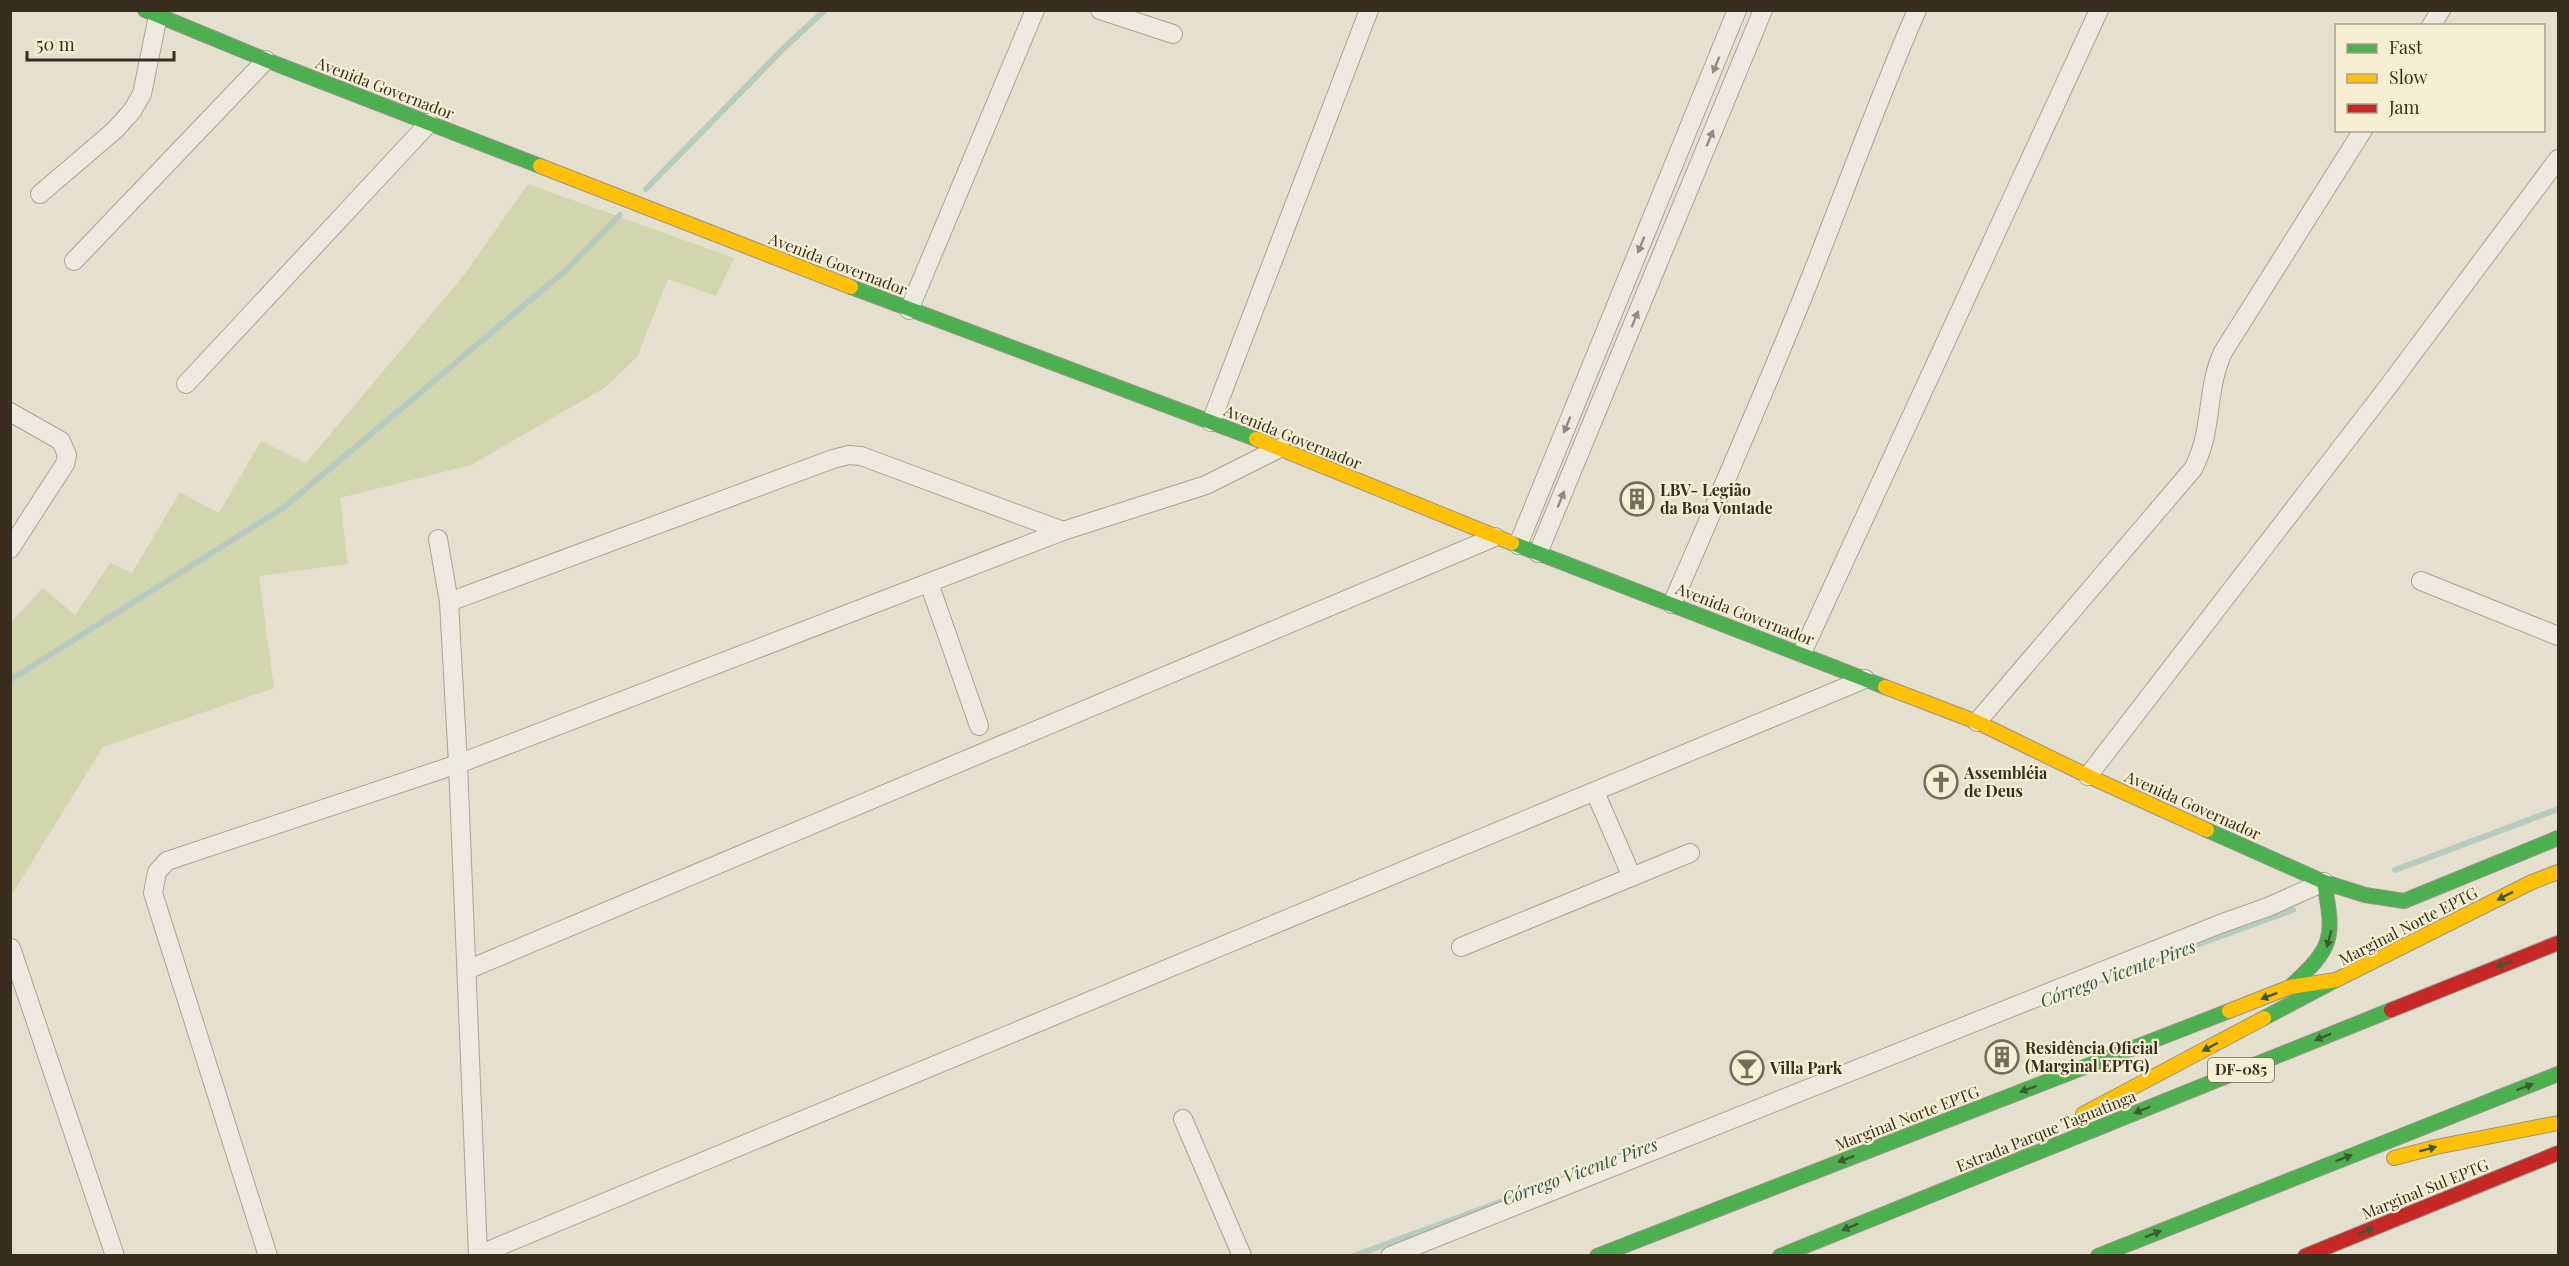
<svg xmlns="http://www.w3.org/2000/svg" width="2569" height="1266" font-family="'Playfair Display',serif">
<rect width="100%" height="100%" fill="#e5e0cd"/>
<!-- green -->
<path fill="#d2d6af" d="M528,184L734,258L716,296L668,279L637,357L606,387L471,465L340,498L348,564L259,576L274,688L103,747L11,896V622L43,588L75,615L110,563L132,573L180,492L219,513L261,441L306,463L464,275Z"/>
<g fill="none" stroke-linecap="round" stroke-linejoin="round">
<!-- stream -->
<g stroke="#b8cbc1" stroke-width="6">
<path d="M646,189L784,48L825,10"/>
<path d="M10,680L283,508L566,270L620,215"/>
<path d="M2395,870L2558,809"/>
<path d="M2135,967L2293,910"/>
<path d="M1354,1256L1535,1189"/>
</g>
<!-- street casing -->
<g stroke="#aaa496" stroke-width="20">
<g id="street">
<path d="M1100,10L1173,34"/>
<path d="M2431,26L2441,10"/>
<path d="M40,194L115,130L132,111L142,94L158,16"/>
<path d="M74,261L266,60"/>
<path d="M909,310L1035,10"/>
<path d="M186,384L429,123"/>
<path d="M10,412L61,441L67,455L65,464L10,549"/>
<path d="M1211,422L1369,10"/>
<path d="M438,539L449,602L458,764L478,1255L1865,679"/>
<path d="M1518,545L1737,10"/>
<path d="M1538,553L1763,10"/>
<path d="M2421,581L2558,636"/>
<path d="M929,583L979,726"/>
<path d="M449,602L833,459L849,455L861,456L1063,531"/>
<path d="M1672,604C1717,501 1762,398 1804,294C1842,199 1876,104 1917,10"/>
<path d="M1802,653L2099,10"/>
<path d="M1977,722L2193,469C2214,430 2205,391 2223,352L2363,130"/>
<path d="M2088,776L2387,388L2558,159"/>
<path d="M1595,792L1632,877"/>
<path d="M1461,947L1690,853"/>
<path d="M11,948L115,1256"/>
<path d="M467,970L1495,537"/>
<path d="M1183,1119L1242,1256"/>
<path d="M268,1256L153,893L157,872L167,861L458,764L1063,531L1206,485L1280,448"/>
<path d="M1390,1256L2220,924L2268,907L2324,882"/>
</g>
</g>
<!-- fast casing -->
<g stroke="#9a9486" stroke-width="16">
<g id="fast">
<path d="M145,10L266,60L540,166"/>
<path d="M851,287L1256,439"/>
<path d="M1512,543L1885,687"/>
<path d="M2207,830L2324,882L2365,895L2404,901L2558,838"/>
<path d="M2290,987C2333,947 2335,940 2324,882"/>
<path d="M2264,1018L2336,980"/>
<path d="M1597,1256L2229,1011"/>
<path d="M1780,1256L2391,1010"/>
<path d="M2098,1256L2558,1074"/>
</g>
</g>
<!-- slow casing -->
<g stroke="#9a9486" stroke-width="16">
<g id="slow">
<path d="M540,166L851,287"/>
<path d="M1256,439L1512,543"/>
<path d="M1885,687L1977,722L2088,776L2207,830"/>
<path d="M2229,1011L2290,987L2336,980L2532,882L2558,872"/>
<path d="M2083,1114L2264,1018"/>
<path d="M2394,1158L2436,1147L2558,1123"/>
</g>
</g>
<!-- jam casing -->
<g stroke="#9a9486" stroke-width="16">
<g id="jam">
<path d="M2391,1010L2558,943"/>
<path d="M2305,1256L2558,1153"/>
</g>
</g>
<!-- street -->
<use href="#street" stroke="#ede9df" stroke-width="18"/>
<!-- fast -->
<use href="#fast" stroke="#4caf50" stroke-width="14"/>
<!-- slow -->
<use href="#slow" stroke="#ffc107" stroke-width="14"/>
<!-- jam -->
<use href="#jam" stroke="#c62828" stroke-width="14"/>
</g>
<!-- one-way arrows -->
<defs><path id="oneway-solid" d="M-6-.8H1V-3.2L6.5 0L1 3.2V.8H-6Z" transform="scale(1.5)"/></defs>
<g fill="#938b7e">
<use href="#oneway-solid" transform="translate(1716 65) rotate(112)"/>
<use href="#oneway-solid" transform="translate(1710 138) rotate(-68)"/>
<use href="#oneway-solid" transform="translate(1641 245) rotate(112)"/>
<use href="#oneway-solid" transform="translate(1635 319) rotate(-68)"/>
<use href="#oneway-solid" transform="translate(1567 425) rotate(112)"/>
<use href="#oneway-solid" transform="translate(1561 499) rotate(-68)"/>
</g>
<g fill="#405a30">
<use href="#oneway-solid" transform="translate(2505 896) rotate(153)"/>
<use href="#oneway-solid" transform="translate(2329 939) rotate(105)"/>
<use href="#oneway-solid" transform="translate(2504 964) rotate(158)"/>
<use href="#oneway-solid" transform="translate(2269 996) rotate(159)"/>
<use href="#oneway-solid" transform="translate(2323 1037) rotate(158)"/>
<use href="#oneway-solid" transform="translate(2210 1047) rotate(152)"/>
<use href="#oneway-solid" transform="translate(2525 1087) rotate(-21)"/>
<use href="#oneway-solid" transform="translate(2028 1089) rotate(159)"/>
<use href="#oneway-solid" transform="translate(2142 1110) rotate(158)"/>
<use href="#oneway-solid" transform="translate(2428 1149) rotate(-15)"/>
<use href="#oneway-solid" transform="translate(2344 1158) rotate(-21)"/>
<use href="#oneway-solid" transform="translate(1846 1159) rotate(159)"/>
<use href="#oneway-solid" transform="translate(1850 1227) rotate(158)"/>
<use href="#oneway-solid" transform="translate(2366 1231) rotate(-22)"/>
<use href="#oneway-solid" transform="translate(2153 1234) rotate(-22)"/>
</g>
<!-- icons -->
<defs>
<g id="building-ring" transform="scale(1.725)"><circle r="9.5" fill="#f6efd3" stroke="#756c5b" stroke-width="1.5"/><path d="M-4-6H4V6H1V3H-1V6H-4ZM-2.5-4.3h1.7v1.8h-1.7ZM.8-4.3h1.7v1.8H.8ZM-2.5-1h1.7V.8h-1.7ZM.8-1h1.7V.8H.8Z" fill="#756c5b"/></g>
<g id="church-ring" transform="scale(1.725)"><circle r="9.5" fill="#f6efd3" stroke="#756c5b" stroke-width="1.5"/><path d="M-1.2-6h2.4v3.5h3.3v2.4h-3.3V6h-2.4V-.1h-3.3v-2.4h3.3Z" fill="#756c5b"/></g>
<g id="bar-ring" transform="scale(1.725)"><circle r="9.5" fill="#f6efd3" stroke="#756c5b" stroke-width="1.5"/><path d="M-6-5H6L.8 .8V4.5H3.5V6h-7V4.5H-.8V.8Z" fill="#756c5b"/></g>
</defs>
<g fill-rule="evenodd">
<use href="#building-ring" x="1637" y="499"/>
<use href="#church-ring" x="1941" y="782"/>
<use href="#building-ring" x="2002" y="1057"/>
<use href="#bar-ring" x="1747" y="1068"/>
</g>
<g text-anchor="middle" stroke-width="4.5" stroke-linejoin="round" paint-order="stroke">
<!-- shield labels -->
<rect fill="#f6efd3" stroke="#726754" stroke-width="1.5" x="2208" y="1058" width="66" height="24" rx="4.5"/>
<g font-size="15" font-weight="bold" fill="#392d1e">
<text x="2241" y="1075">DF-085</text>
</g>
<!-- street labels -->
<g font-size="16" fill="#392d1e" stroke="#f6efd3">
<text transform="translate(385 88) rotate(21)" y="6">Avenida Governador</text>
<text transform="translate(838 264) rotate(21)" y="6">Avenida Governador</text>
<text transform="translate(1293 437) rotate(22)" y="6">Avenida Governador</text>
<text transform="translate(1745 614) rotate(21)" y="6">Avenida Governador</text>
<text transform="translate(2193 805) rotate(24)" y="6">Avenida Governador</text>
<text transform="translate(2408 926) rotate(-27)" y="6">Marginal Norte EPTG</text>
<text transform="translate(1907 1118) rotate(-21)" y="6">Marginal Norte EPTG</text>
<text transform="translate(2046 1131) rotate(-22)" y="6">Estrada Parque Taguatinga</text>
<text transform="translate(2425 1189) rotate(-22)" y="6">Marginal Sul EPTG</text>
</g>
<!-- poi labels -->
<g font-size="16" font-weight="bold" fill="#392d1e" stroke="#f6efd3" text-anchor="start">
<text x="1660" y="496">LBV- Legião<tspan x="1660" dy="18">da Boa Vontade</tspan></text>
<text x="1964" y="779">Assembléia<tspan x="1964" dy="18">de Deus</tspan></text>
<text x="2025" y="1054">Residência Oficial<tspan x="2025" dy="18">(Marginal EPTG)</tspan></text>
<text x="1770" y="1074">Villa Park</text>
</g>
<!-- water labels -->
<g font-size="18" font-style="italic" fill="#2d5859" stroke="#f6efd3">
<text transform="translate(2118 974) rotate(-20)" y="6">Córrego Vicente Pires</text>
<text transform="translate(1580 1172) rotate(-20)" y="6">Córrego Vicente Pires</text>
</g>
</g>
<!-- border -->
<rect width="2569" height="1266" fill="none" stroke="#392d1e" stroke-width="24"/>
<!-- legend -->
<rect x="2335" y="24" width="210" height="108" fill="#f6efd3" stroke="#aaa18b" stroke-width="1.5"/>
<rect x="2347" y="44" width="30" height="9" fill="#4caf50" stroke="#aaa18b" stroke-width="1.5"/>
<text x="2389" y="54" font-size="18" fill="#392d1e">Fast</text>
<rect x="2347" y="74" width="30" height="9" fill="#ffc107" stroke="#aaa18b" stroke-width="1.5"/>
<text x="2389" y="84" font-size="18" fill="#392d1e">Slow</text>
<rect x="2347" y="104" width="30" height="9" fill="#c62828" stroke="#aaa18b" stroke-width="1.5"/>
<text x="2389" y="114" font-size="18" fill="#392d1e">Jam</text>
<!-- scale -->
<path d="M27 51v9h147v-9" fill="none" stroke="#392d1e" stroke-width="3"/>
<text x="36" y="51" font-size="18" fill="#392d1e" stroke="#f6efd3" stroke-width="4.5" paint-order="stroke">50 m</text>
</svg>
